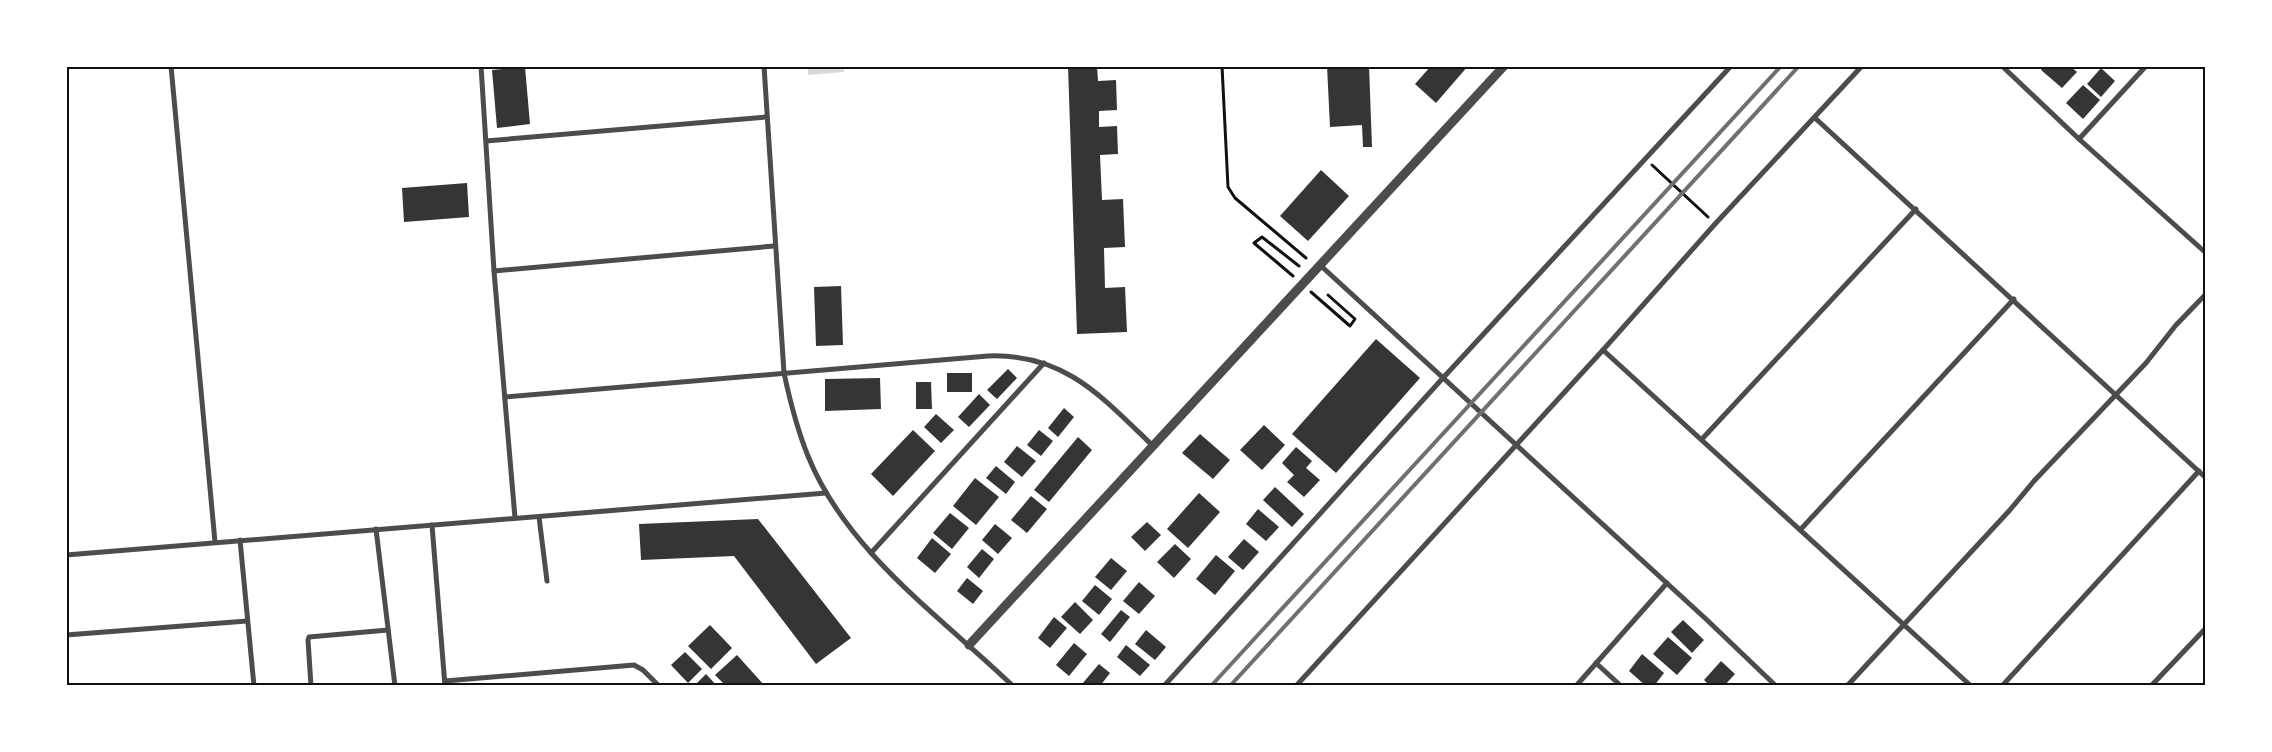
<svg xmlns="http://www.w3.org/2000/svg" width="2272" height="752" font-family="'Fira Sans Condensed',sans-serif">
<rect width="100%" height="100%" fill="#fff"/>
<!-- water -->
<path fill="#d9d9d9" d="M808,66H843L844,72L808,75Z"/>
<!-- building -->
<g fill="#353535">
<path d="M1068,66H1097L1098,81L1116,80L1117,110L1099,111V127L1117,126L1118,154L1100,155L1102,200L1123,199L1125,247L1104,248L1105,288L1125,287L1127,332L1077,334Z"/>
<path d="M1327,66H1369L1372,147H1363L1362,125L1330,127Z"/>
<path d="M1431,66H1468L1436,103L1415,84Z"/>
<path d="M2044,66H2070L2077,72L2062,88L2041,70Z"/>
<path d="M525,67L530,124L497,128L492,70Z"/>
<path d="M2101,68L2115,81L2101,97L2087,84Z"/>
<path d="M2083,85L2100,100L2083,119L2066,103Z"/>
<path d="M1321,170L1349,196L1308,241L1280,216Z"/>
<path d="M467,183L469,217L404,222L402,188Z"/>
<path d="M841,286L843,345L816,346L814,287Z"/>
<path d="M1376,339L1420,378L1336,473L1292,434Z"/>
<path d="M1008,369L1017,378L997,399L987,390Z"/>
<rect x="947" y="373" width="25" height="19"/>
<path d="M880,378L881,409L825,411V379Z"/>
<path d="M916,382H931L932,409H916Z"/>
<path d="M979,394L990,405L969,427L958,417Z"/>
<path d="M1064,408L1074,417L1058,437L1048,428Z"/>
<path d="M936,414L954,430L941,443L924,427Z"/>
<path d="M1264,425L1285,445L1262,470L1240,450Z"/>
<path d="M913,430L935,451L893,496L871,474Z"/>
<path d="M1039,430L1053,441L1041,456L1027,445Z"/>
<path d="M1200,434L1230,460L1213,479L1182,453Z"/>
<path d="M1078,437L1092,450L1049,502L1034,490Z"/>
<path d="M1017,446L1036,461L1022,477L1004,462Z"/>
<path d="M1296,447L1312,461L1306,468L1320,480L1304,497L1287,482L1294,475L1282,463Z"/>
<path d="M996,466L1015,482L1006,494L986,478Z"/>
<path d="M975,478L999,497L976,525L953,506Z"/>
<path d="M1275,487L1304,514L1292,527L1263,500Z"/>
<path d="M1199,493L1220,512L1188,548L1167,529Z"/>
<path d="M1031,496L1047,509L1027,533L1011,520Z"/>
<path d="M1258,509L1279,527L1266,541L1246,524Z"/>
<path d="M950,513L969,528L952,549L933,533Z"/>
<path d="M758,519L851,638L816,664L734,556L641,560L639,524Z"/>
<path d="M1147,522L1161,535L1145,551L1131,537Z"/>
<path d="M995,524L1012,538L998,554L982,540Z"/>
<path d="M932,538L951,554L935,573L917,558Z"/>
<path d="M1244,539L1259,552L1243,570L1228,557Z"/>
<path d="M1175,544L1191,559L1174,578L1157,562Z"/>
<path d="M982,549L994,559L979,578L967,567Z"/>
<path d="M1216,555L1235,571L1215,595L1196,579Z"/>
<path d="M1111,558L1127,571L1111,590L1095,577Z"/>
<path d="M967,578L983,591L973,604L957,591Z"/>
<path d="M1139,582L1155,596L1139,614L1123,601Z"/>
<path d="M1095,585L1112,599L1099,615L1082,601Z"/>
<path d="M1075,602L1093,620L1080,634L1061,617Z"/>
<path d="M1121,610L1130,617L1110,642L1101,634Z"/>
<path d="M1054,617L1067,628L1050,648L1038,638Z"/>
<path d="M1683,620L1704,640L1692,653L1671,632Z"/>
<path d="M710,625L732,648L711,669L688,646Z"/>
<path d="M1146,630L1166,647L1155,660L1135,644Z"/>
<path d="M1668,637L1692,658L1677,675L1653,654Z"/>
<path d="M1074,643L1087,654L1069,676L1056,665Z"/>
<path d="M1126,645L1150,665L1140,676L1117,657Z"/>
<path d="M685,652L702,669L688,683L671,665Z"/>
<path d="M1642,654L1664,673L1654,686H1646L1629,671Z"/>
<path d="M737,655L765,686H726L715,675Z"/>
<path d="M1721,661L1735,674L1724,686H1710L1704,680Z"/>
<path d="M1099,664L1110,673L1100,686H1085L1082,684Z"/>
<path d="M706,674L717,686H694Z"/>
</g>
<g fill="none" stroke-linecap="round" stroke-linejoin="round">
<!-- path -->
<g stroke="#111" stroke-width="3">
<path d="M1222,66L1228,187L1235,198L1306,258"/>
<path d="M1652,165L1708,217"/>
<path d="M1293,276L1254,243L1262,237L1299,266"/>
<path d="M1311,292L1350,326L1355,319L1328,295"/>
</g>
<!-- minor -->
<g stroke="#4c4c4c" stroke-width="5">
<path d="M171,66L215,542"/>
<path d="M481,66L494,271L515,518"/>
<path d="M764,66L784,373C790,401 797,429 808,456C846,551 941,617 1013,686"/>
<path d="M2002,66L2079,139L2206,253"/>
<path d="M1815,118L2206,478"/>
<path d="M2079,139L2146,66"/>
<path d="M486,141L766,117"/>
<path d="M1320,265L1707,620L1776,686"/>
<path d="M494,271L774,246"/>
<path d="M1603,350L1971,686"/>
<path d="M505,397L988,356C1064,353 1101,396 1152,445"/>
<path d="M1702,439L1916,209"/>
<path d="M539,517L547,581"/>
<path d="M432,525L445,686"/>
<path d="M376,529L395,686"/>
<path d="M1801,529L2014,299"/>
<path d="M240,540L254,686"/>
<path d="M871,553L1044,363"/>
<path d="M66,555L826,493"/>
<path d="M66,635L247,621"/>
<path d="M1596,663L1621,686"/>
<path d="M445,681L634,665L643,670L659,686"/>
<path d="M311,686L308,640L309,637L388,630"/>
<path d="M1164,686L1442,379L1731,66"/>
<path d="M1296,686L1603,350L1715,224L1862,66"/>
<path d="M1576,686L1667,583"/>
<path d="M1847,686L2009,511L2034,481L2146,363L2176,325L2206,294"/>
<path d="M2002,686L2199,471"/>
<path d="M2151,686L2206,628"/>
</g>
<!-- tertiary -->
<path stroke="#4c4c4c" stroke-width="9" d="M969,645L1504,66"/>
<!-- rail -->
<g stroke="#707070" stroke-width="4">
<path d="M1211,686L1781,66"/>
<path d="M1230,686L1799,66"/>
</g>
</g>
<!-- border -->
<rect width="2272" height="752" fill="none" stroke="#ffffff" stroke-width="135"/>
<rect x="68" y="68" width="2136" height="616" fill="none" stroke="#111" stroke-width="2"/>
</svg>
